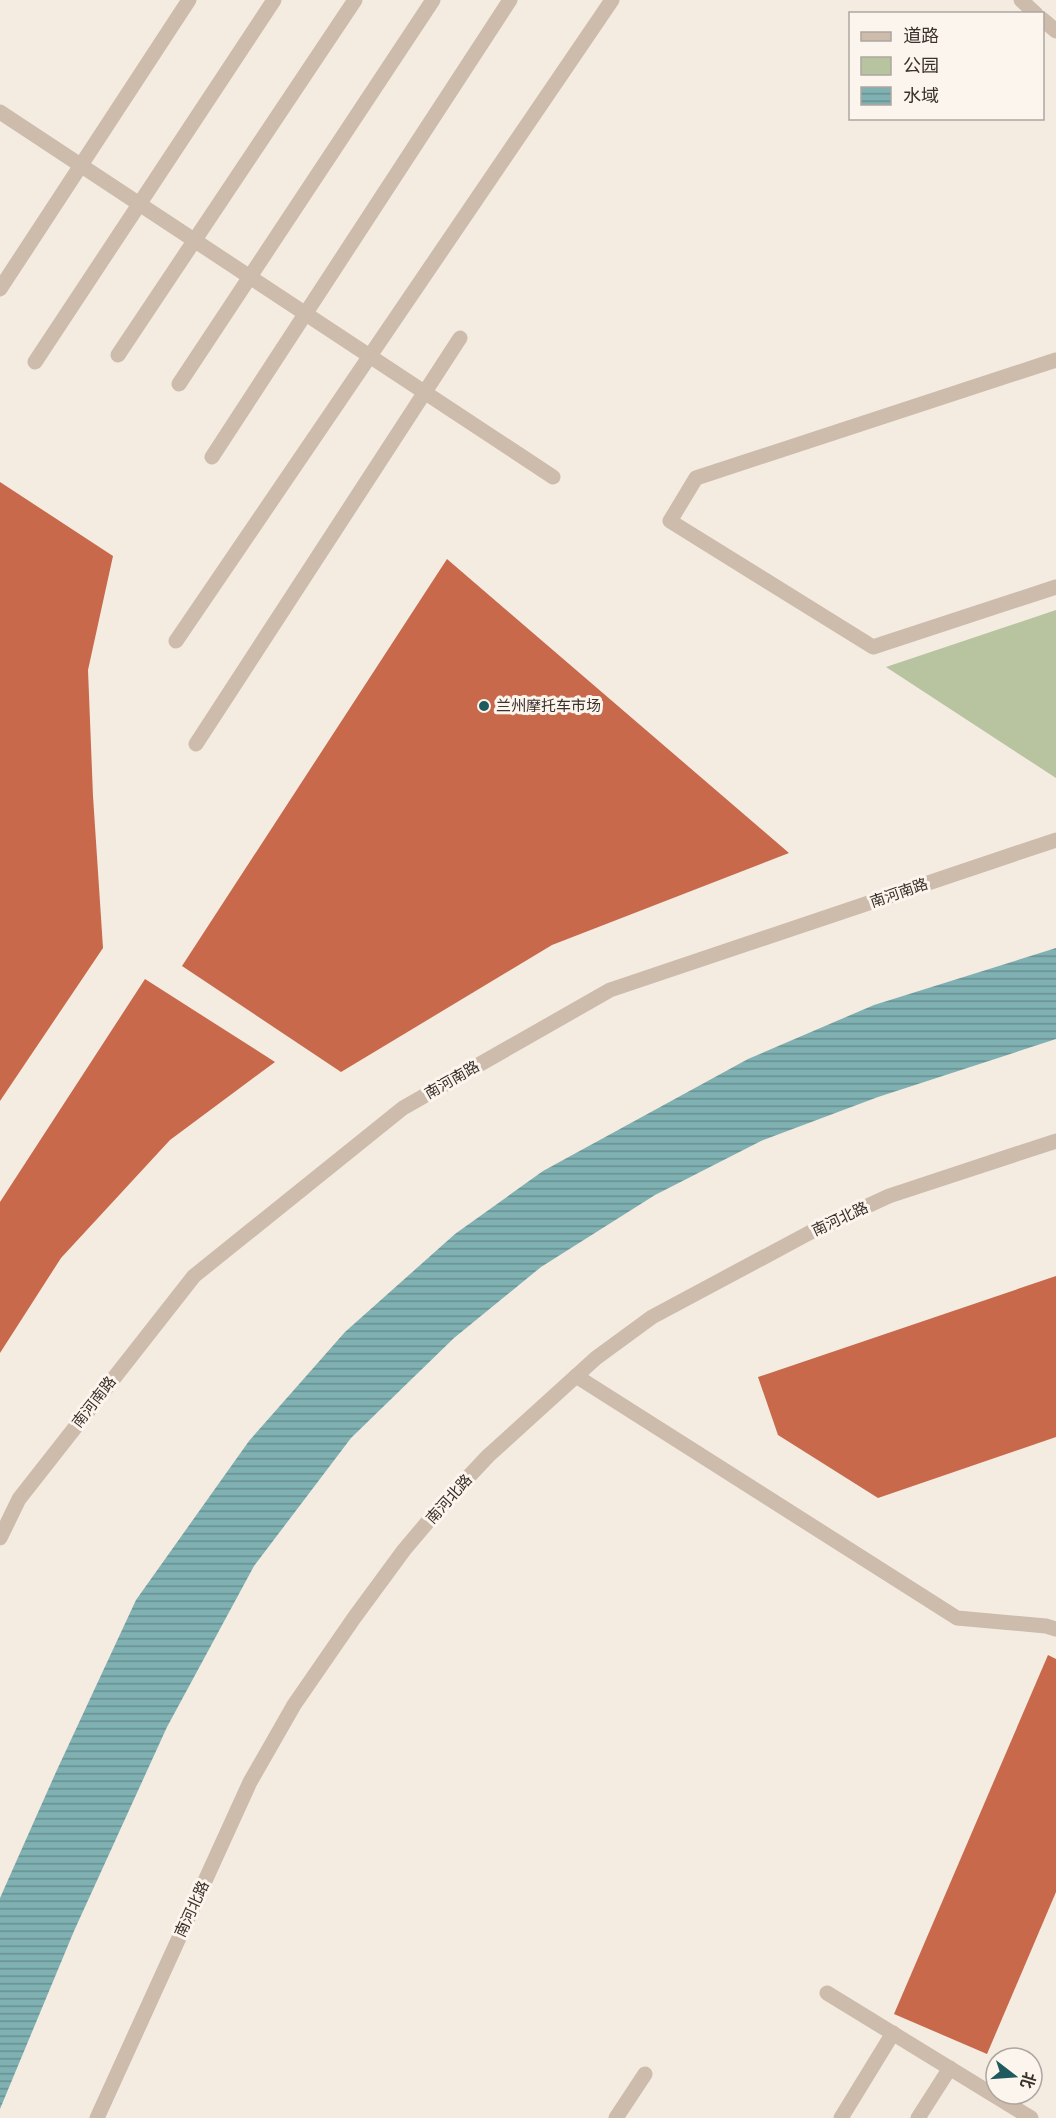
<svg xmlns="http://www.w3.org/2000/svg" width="1056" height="2118" font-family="Montserrat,'Noto Sans SC',sans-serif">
<defs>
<pattern id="water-rules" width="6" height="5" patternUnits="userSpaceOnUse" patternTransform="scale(1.5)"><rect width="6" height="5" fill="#7fb0b2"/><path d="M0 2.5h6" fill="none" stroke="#699091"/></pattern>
</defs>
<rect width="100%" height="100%" fill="#f4ebe1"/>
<!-- park -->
<path fill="#b8c4a0" d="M1056,610V778L886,667Z"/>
<!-- water -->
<path fill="url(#water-rules)" d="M1056,948V1039L878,1097L761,1141L655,1195L541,1267L454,1338L351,1438L254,1566L167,1727L74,1931L0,2109V1898L56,1772L136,1600L249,1441L345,1332L455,1234L543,1171L748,1059L874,1005Z"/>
<!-- building -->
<g fill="#c8694b">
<path d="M0,482L113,556L88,670L93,796L103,948L0,1101Z"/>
<path d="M447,559L789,853L552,945L341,1072L182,966Z"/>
<path d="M145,979L275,1062L170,1140L61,1258L0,1353V1202Z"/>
<path d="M1056,1276V1437L878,1498L778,1435L758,1377Z"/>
<path d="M1048,1655L1056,1659V1892L987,2054L894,2014Z"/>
</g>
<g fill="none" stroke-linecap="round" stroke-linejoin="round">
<!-- minor -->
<g stroke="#cdbbac" stroke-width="15">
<path d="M1021,0L1036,14"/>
<path d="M1042,19L1056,31"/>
<path d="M0,112L553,477"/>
<path d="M0,289L189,0"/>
<path d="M118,355L355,0"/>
<path d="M1056,360L696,478L670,521L873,647L1056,587"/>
<path d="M35,362L274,0"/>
<path d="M179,384L433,0"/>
<path d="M212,457L510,0"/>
<path d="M176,641L612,0"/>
<path d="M196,744L460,338"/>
<path d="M576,1376L957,1618L1046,1626L1056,1629"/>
<path d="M0,1538L19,1499L194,1276L403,1108L610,990L1056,840"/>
<path d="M827,1993L1031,2118"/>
<path d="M97,2118L250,1782L294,1705L354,1618L404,1550L442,1505L488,1456L596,1358L652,1317L809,1233L889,1196L1056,1141"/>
<path d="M616,2118L645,2074"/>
<path d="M841,2118L893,2033"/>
<path d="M918,2118L950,2068"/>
</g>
</g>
<!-- markers -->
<circle fill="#1f5a5e" stroke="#fbf5ee" stroke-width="2" cx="484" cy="706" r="6"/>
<g text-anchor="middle" stroke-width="6" stroke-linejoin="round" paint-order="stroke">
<!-- poi labels -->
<g font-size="15" fill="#3b302b" stroke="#fbf5ee" text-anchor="start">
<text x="496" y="711">兰州摩托车市场</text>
</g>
<!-- street labels -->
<g font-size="15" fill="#3b302b" stroke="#fbf5ee">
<text transform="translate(899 893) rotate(-19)" y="5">南河南路</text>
<text transform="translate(452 1080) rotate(-30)" y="5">南河南路</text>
<text transform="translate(840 1219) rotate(-25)" y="5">南河北路</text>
<text transform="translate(94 1402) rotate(-52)" y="5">南河南路</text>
<text transform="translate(449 1499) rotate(-48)" y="5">南河北路</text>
<text transform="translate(192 1909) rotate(-65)" y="5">南河北路</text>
</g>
</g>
<!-- legend -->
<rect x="849" y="12" width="195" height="108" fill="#fbf5ee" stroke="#aea6a0" stroke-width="1.5"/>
<rect x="861" y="32" width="30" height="9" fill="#cdbbac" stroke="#aea6a0" stroke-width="1.5"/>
<text x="903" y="42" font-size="18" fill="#3b302b">道路</text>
<rect x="861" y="57" width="30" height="18" fill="#b8c4a0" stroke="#aea6a0" stroke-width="1.5"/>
<text x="903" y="72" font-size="18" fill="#3b302b">公园</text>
<rect x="861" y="87" width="30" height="18" fill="url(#water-rules)" stroke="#aea6a0" stroke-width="1.5"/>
<text x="903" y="102" font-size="18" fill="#3b302b">水域</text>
<!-- north arrow -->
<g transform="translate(1014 2076) rotate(107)"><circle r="28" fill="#fbf5ee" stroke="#aea6a0" stroke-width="1.5"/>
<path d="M0-4.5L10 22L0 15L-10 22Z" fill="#1f5a5e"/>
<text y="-9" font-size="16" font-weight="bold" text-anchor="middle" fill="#3b302b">北</text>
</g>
</svg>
